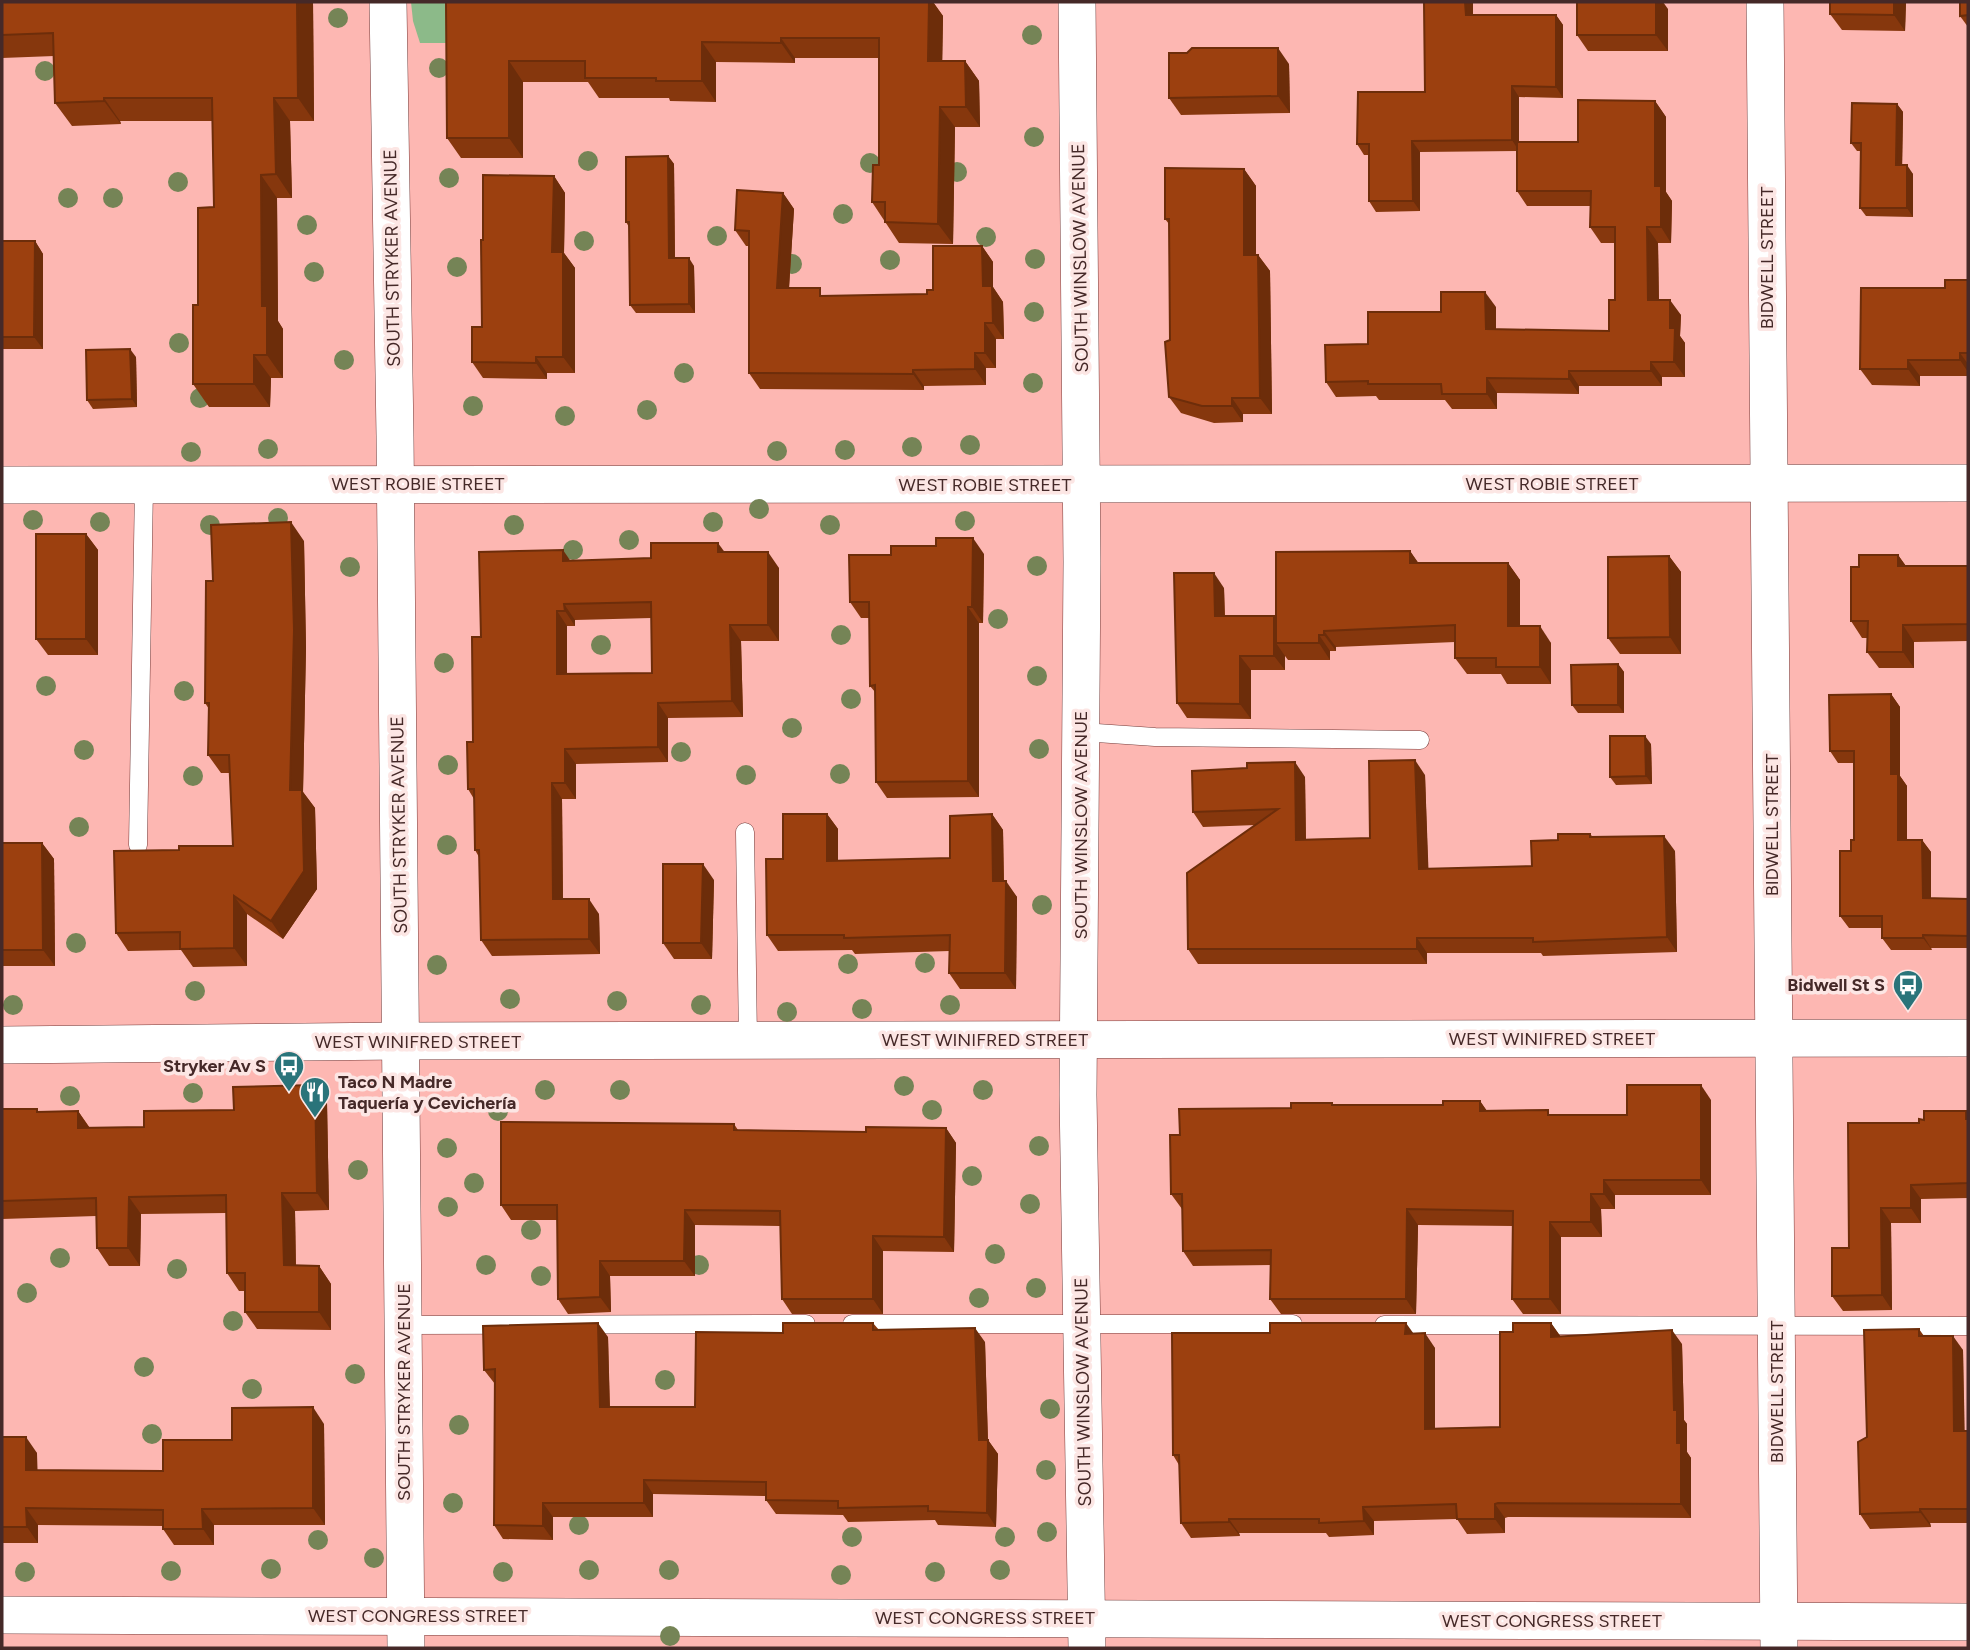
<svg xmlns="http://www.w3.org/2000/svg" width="1970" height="1650" font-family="Figtree,sans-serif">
<rect width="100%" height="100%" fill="#fdb7b2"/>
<!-- green -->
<path fill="#8cba89" d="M411,2H449L450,43H420L413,21Z"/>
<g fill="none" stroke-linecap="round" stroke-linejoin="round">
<!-- service casing -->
<g stroke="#753b39" stroke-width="19">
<g id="service">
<path d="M1082,732L1155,737L1420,740"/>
<path d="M745,832L748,1041"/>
<path d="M138,845L144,486"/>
<path d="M852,1324H1293"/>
<path d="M404,1325L806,1324"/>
<path d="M1384,1325L1968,1326"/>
</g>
</g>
<!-- minor casing -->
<g stroke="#753b39" stroke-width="38">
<g id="minor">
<path d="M388,2L395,436L406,1648"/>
<path d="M1077,2L1082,562L1078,1095L1087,1648"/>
<path d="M1765,2L1779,1648"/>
<path d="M2,485L1968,483"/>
<path d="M2,1045L401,1041L1968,1038"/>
<path d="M2,1615L1968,1622"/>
</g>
</g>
<!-- service -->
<use href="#service" stroke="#fff" stroke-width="18"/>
<!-- minor -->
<use href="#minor" stroke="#fff" stroke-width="37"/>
</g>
<!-- trees -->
<g fill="#758456">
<circle cx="338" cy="18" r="10"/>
<circle cx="1032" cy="35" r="10"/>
<circle cx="439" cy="68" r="10"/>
<circle cx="45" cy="71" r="10"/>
<circle cx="1034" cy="137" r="10"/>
<circle cx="588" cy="161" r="10"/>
<circle cx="870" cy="163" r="10"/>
<circle cx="957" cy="172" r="10"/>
<circle cx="449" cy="178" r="10"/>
<circle cx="178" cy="182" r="10"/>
<circle cx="68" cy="198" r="10"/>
<circle cx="113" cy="198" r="10"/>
<circle cx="843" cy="214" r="10"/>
<circle cx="307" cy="225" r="10"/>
<circle cx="717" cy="236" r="10"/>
<circle cx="986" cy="237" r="10"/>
<circle cx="584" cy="241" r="10"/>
<circle cx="1035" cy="259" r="10"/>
<circle cx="890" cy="260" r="10"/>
<circle cx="792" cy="264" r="10"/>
<circle cx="457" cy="267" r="10"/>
<circle cx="314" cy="272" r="10"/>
<circle cx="1034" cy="312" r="10"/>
<circle cx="179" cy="343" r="10"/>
<circle cx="344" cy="360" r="10"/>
<circle cx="684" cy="373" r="10"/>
<circle cx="1033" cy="383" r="10"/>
<circle cx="200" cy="398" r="10"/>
<circle cx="473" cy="406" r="10"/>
<circle cx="647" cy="410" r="10"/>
<circle cx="565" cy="416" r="10"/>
<circle cx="970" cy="445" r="10"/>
<circle cx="912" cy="447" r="10"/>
<circle cx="268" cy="449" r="10"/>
<circle cx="845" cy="450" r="10"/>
<circle cx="777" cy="451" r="10"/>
<circle cx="191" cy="452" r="10"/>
<circle cx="759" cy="509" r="10"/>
<circle cx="278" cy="518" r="10"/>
<circle cx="33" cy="520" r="10"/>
<circle cx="965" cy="521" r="10"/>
<circle cx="100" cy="522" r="10"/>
<circle cx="713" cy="522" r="10"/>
<circle cx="210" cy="525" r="10"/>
<circle cx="514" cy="525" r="10"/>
<circle cx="830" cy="525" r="10"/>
<circle cx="629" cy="540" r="10"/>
<circle cx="573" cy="550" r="10"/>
<circle cx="1037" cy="566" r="10"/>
<circle cx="350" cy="567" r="10"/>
<circle cx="998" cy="619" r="10"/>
<circle cx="841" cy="635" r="10"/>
<circle cx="601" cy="645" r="10"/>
<circle cx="444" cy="663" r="10"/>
<circle cx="1037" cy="676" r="10"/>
<circle cx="46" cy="686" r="10"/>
<circle cx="184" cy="691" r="10"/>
<circle cx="851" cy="699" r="10"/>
<circle cx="792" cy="728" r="10"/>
<circle cx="1039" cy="749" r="10"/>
<circle cx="84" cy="750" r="10"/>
<circle cx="681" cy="752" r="10"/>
<circle cx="448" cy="765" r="10"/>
<circle cx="840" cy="774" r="10"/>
<circle cx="746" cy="775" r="10"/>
<circle cx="193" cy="776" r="10"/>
<circle cx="79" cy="827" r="10"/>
<circle cx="447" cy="845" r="10"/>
<circle cx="1042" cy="905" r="10"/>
<circle cx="76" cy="943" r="10"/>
<circle cx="925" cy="963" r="10"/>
<circle cx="848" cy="964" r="10"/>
<circle cx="437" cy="965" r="10"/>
<circle cx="195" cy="991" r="10"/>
<circle cx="510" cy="999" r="10"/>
<circle cx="617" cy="1001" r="10"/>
<circle cx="13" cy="1005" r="10"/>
<circle cx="701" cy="1005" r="10"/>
<circle cx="950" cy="1005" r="10"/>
<circle cx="862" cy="1009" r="10"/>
<circle cx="787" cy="1012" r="10"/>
<circle cx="904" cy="1086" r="10"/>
<circle cx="545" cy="1090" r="10"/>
<circle cx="620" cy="1090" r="10"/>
<circle cx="983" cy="1090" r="10"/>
<circle cx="193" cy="1093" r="10"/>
<circle cx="70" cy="1096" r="10"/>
<circle cx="932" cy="1110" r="10"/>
<circle cx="498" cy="1111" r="10"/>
<circle cx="1039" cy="1146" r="10"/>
<circle cx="447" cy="1148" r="10"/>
<circle cx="358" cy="1170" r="10"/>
<circle cx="972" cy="1176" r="10"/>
<circle cx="474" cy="1183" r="10"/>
<circle cx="1030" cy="1204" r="10"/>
<circle cx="448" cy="1207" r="10"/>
<circle cx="531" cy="1230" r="10"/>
<circle cx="995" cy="1254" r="10"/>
<circle cx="60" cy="1258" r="10"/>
<circle cx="486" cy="1265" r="10"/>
<circle cx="699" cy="1265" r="10"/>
<circle cx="177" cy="1269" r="10"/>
<circle cx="541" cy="1276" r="10"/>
<circle cx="1036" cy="1288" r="10"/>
<circle cx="27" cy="1293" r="10"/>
<circle cx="979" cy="1298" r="10"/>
<circle cx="233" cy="1321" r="10"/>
<circle cx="144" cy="1367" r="10"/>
<circle cx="355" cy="1374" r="10"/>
<circle cx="665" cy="1380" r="10"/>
<circle cx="252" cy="1389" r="10"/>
<circle cx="1050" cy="1409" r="10"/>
<circle cx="459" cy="1425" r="10"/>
<circle cx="152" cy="1434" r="10"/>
<circle cx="1046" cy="1470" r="10"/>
<circle cx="453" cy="1503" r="10"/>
<circle cx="579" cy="1525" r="10"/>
<circle cx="1047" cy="1532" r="10"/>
<circle cx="852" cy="1537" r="10"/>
<circle cx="1005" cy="1537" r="10"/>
<circle cx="318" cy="1540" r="10"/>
<circle cx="374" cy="1558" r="10"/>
<circle cx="271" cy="1569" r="10"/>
<circle cx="589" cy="1570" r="10"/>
<circle cx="669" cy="1570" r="10"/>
<circle cx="1000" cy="1570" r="10"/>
<circle cx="171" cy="1571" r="10"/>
<circle cx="25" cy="1572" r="10"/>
<circle cx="503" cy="1572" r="10"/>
<circle cx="935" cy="1572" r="10"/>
<circle cx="841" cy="1575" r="10"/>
<circle cx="670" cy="1636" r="10"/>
</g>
<!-- wall -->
<g fill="#86370d" fill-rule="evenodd">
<path d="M2,2H313L314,121H290L292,198H277L278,321L283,329V378H271L270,407H209L193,384L198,305L214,207L212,121H120L121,124L72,126L55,103L54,56L2,58Z"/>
<path d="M446,2H933L943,16L942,61H965L979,81L980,127H955L953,244L899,243L872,202L879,165V58H795V63L716,62V102L670,101L669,98H599L588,82H523V158H461L447,138Z"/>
<path d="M1906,2L1905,31L1842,30L1830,14Z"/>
<path d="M1968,2V27L1960,16Z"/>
<path d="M1668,9V51H1588L1577,35Z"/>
<path d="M1473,15H1556L1563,25V98L1519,97V142H1578L1655,101L1666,117V192L1672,201L1671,243H1658L1659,300L1681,315L1680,336L1685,343V377H1662V386H1579V394L1497,393V409H1452L1445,400H1379L1376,396L1336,397L1326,382L1368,344L1441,312L1496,307V330L1609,331L1615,300V243H1601L1590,227V206H1527L1517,191V151L1420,152V211L1376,212L1369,201V155H1364L1357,144L1425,92Z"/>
<path d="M1289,64L1290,113L1181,115L1169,98Z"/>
<path d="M1897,104L1903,112L1902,165L1913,174V217L1866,216L1860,208V151H1857L1851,143Z"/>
<path d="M668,156L674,164L675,258L694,266L695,313H636L630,305L629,227L626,222Z"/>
<path d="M1244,169L1256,186V255H1258L1270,271L1272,414H1243V422L1214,423L1181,413L1169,397L1170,340L1169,224L1165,219Z"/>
<path d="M554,176L565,193L564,253L575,268V373H547V379L483,378L472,362L482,327L483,240Z"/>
<path d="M783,193L794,209L789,288L825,296L927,294L933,290L982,246L993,262V287L1003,302L1004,339H996V368H986V385L924,386V390L760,389L749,373V246H746L735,230Z"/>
<path d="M2,241H35L43,254V349H2Z"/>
<path d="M1968,280V376H1920V386L1872,385L1860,369L1945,288Z"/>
<path d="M136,357L137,407L93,409L87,400Z"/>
<path d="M86,534L98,550V655H48L36,639Z"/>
<path d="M304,541L306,648L303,792L315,808L317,889L283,939L247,914V966L193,967L181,950L128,951L116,933L179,850L233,846L230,773H221L208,755L209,709L205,703L213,581Z"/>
<path d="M1410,551L1418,563H1508L1520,580V626L1551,643V684H1507L1501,674H1467L1455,658V642L1336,647V651H1330V660H1288L1285,656V670H1251V719L1187,718L1177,703L1224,588L1225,616L1276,619Z"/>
<path d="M724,552L779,568V641H741L743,717L668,718V762L576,764V799H562L563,899L599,914L600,954L492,956L481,940L479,857L475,850L474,799L468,789L473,742L481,637L570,561L651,558ZM651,618L652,673L567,674V626H575V620Z"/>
<path d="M984,554L983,623H979V797L887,798L876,782L875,692L870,686L869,618H861L850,602Z"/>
<path d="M1898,555L1906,566H1968V641L1914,642V668H1879L1867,652V638H1862L1851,621Z"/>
<path d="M1669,556L1681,572V654H1620L1608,638Z"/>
<path d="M1618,664L1624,672V713H1578L1572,705Z"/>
<path d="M1891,694L1900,707V776L1907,786V840H1922L1931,852V898L1968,899V948H1931L1932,950H1891L1882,938V928H1849L1840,916L1851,851L1854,840V763H1838L1830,751Z"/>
<path d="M1651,744L1652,784L1616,785L1610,777Z"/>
<path d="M1247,768L1305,777L1306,839L1370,838L1425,775L1428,869L1532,866L1558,840L1590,834L1593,837L1675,851L1677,952L1543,956L1541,953H1427V964H1198L1188,949L1256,825L1203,827L1193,812Z"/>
<path d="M827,814L838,829V861L950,858L992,814L1003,830L1004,881L1017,897L1016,989H960L949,973V951L855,954L852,950L778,951L767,935L783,859Z"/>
<path d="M2,843H42L54,859L55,966H2Z"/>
<path d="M714,880L712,959H674L663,943Z"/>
<path d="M315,1085L327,1103L329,1210L295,1211L296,1266H319L331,1284V1330L257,1329L245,1312V1291H239L227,1273L226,1213L141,1214L140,1266H109L97,1248L96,1216L2,1219V1109L40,1112L78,1111L90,1128L144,1127L234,1110Z"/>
<path d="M1711,1100V1195H1615V1209H1601L1602,1237H1561V1314H1523L1512,1299L1513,1226L1418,1225L1416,1314H1281L1270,1299L1271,1265L1193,1266L1183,1251L1182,1209L1171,1194L1180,1135L1332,1103L1334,1105H1443L1480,1101L1487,1111L1552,1115H1627Z"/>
<path d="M1968,1113V1198L1921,1199V1223H1891L1892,1310L1843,1311L1832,1296L1849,1248L1919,1123L1924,1120Z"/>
<path d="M734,1124L738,1130L866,1132L946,1128L956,1143L954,1252L883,1251V1314H792L782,1299L781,1226L695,1225V1276H610L611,1312L568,1314L558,1299L557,1220H511L501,1205Z"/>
<path d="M873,1323L879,1330L985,1342L988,1440L998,1454L996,1527L938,1525L935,1520L848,1522L843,1515L776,1514L766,1500V1496L653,1494V1517H553V1540L503,1539L494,1525L495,1384L484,1370L608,1337L610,1407H695L783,1333Z"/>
<path d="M1551,1323L1560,1336L1682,1344L1684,1420L1687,1424V1452L1691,1458V1518L1508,1517L1505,1518V1533L1467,1534L1457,1519L1374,1521V1535L1329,1537L1326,1533H1239L1240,1536L1191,1538L1181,1523L1179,1465L1173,1455L1413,1333L1435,1348V1428L1500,1427L1513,1332Z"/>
<path d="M1919,1329L1924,1336L1963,1350L1964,1431H1968V1523H1930L1931,1527L1870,1529L1860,1514L1867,1437Z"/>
<path d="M324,1424L325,1525H214V1545H174L163,1529V1526L38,1525V1543H2V1437L37,1453V1470L163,1471L232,1440Z"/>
</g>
<!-- shaded-wall -->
<g fill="#6d2d0a">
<path d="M297,2H313L314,121L298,98Z"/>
<path d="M929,2H933L943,16L942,81L928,61Z"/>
<path d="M1465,2H1473V25L1466,15Z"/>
<path d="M1656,2H1663L1668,9V51L1656,35Z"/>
<path d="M1894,2H1906L1905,31L1894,15Z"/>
<path d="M1556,15L1563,25V98L1556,87Z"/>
<path d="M781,38L795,58V63L781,43Z"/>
<path d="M702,42L716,62V102L702,81Z"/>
<path d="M1278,48L1289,64L1290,113L1278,96Z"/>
<path d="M509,61L523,82V158L509,138Z"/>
<path d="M965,61L979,81L980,127L966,107Z"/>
<path d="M1512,86L1519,97V151L1512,140Z"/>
<path d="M104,98L120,121L121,124L104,101Z"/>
<path d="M274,98L290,121L292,198L276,174Z"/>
<path d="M1655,101L1666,117V192L1672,201L1671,243L1661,227L1655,186Z"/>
<path d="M1897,104L1903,112L1902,174L1896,165Z"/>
<path d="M940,107L955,127L953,244L938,224Z"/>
<path d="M1412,141L1420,152V211L1413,201Z"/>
<path d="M668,156L674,164L675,267L669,258Z"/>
<path d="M1907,165L1913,174V217L1907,208Z"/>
<path d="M1244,169L1256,186V271L1244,255Z"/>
<path d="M261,175L277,198L278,321L283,329V378L267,355L262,306Z"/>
<path d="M554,176L565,193L564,253L575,268V373L563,357L552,252Z"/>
<path d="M783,193L794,209L788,304L777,288Z"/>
<path d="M1647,227L1658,243L1659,315L1648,300Z"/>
<path d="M35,241L43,254V349L34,337Z"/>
<path d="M982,246L993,262V287L1003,302L1004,339L993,323L983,286Z"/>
<path d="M1258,255L1270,271L1272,414L1260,398Z"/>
<path d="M689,258L694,266L695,313L689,304Z"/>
<path d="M1485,292L1496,307V345L1486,329Z"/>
<path d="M1670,300L1681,315L1680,336L1685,343V377L1674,362L1670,328Z"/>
<path d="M985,323L996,339V368L985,353Z"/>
<path d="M130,349L136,357L137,407L132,399Z"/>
<path d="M975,353L986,368V385L975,369Z"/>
<path d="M1960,353L1968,364V372L1960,360Z"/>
<path d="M254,355L271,378L270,407L254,384Z"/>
<path d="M536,357L547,373V379L536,363Z"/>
<path d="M1908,360L1920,376V386L1908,369Z"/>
<path d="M1651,362L1662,377V386L1651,371Z"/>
<path d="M913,370L924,386V390L913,374Z"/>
<path d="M1569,371L1579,386V394L1569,379Z"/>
<path d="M1487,378L1497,393V409L1487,394Z"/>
<path d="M1232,398L1243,414V422L1232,406Z"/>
<path d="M291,522L304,541L306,648L303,792L315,808L317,889L283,939L271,921L290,790Z"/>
<path d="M86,534L98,550V655L86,639Z"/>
<path d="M973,538L984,554L983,623L972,607Z"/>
<path d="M718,543L729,558L718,552Z"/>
<path d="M563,550L574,566L563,561Z"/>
<path d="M1410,551L1422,568L1410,563Z"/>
<path d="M768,552L779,568V641L768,625Z"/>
<path d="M1898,555L1910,572L1898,566Z"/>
<path d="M1669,556L1681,572V654L1670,637Z"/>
<path d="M1508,563L1520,580V643L1508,626Z"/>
<path d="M1214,573L1224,588L1225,631L1215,616Z"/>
<path d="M564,604L575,620V626L565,611Z"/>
<path d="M968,607L979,623V797L968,781Z"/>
<path d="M557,611L567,626V689L557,674Z"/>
<path d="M1274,616L1285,631L1276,643L1285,656V670L1274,656Z"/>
<path d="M730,625L741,641L743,717L732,701Z"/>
<path d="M1903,625L1914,642V668L1903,652Z"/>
<path d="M1540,626L1551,643V684L1540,667Z"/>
<path d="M1324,631L1336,647V651L1324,635Z"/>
<path d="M1319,635L1330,651V660L1319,643Z"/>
<path d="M1240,656L1251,670V719L1240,704Z"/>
<path d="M1618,664L1624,672V713L1618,705Z"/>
<path d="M1891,694L1900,707V776L1907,786V852L1898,840L1891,774Z"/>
<path d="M658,703L668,718V762L658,747Z"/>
<path d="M1645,736L1651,744L1652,784L1646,776Z"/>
<path d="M565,749L576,764V799L565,783Z"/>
<path d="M1415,760L1425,775L1429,884L1419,869Z"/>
<path d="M1295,762L1305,777L1306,854L1296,840Z"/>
<path d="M552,783L562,799L563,914L553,899Z"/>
<path d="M827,814L838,829V877L827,861Z"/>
<path d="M992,814L1003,830L1004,897L993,881Z"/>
<path d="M1664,836L1675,851L1677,952L1667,937Z"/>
<path d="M1922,840L1931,852V910L1923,898Z"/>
<path d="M42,843L54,859L55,966L43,950Z"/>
<path d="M703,864L714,880L712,959L701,943Z"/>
<path d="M1006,881L1017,897L1016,989L1005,973Z"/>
<path d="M234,896L247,914V966L234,948Z"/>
<path d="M589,899L599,914L600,954L589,939Z"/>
<path d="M1923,935L1931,948L1932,950L1923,938Z"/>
<path d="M1417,938L1427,953V964L1417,949Z"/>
<path d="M315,1085L327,1103L329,1210L317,1193Z"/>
<path d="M1701,1085L1711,1100V1195L1701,1180Z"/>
<path d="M1480,1101L1491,1117L1480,1111Z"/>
<path d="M78,1111L90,1129L78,1128Z"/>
<path d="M946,1128L956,1143L954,1252L944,1237Z"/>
<path d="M1604,1180L1615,1195V1209L1604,1194Z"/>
<path d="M1911,1185L1921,1199V1223L1911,1208Z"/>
<path d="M282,1193L295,1211L296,1283L284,1265Z"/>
<path d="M1591,1194L1601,1209L1602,1237L1591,1222Z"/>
<path d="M129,1197L141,1214L140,1266L128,1248Z"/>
<path d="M1881,1208L1891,1223L1892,1310L1882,1295Z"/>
<path d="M1407,1209L1418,1225L1416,1314L1406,1299Z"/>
<path d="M685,1210L695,1225V1276L684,1261Z"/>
<path d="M1550,1222L1561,1237V1314L1550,1299Z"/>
<path d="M873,1236L883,1251V1314L873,1299Z"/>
<path d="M600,1261L610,1276L611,1312L600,1297Z"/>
<path d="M319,1266L331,1284V1330L319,1312Z"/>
<path d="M598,1323L608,1337L610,1421L600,1407Z"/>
<path d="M1406,1323L1416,1337L1405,1334Z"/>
<path d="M1551,1323L1561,1337H1551Z"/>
<path d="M975,1328L985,1342L988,1445V1440L998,1454L996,1527L987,1513L979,1440Z"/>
<path d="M1672,1330L1682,1344L1684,1420L1687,1424V1452L1691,1458V1518L1681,1504L1674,1410Z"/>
<path d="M1425,1333L1435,1348V1443L1425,1429Z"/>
<path d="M1953,1336L1963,1350L1965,1446L1954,1431Z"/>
<path d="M313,1407L324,1424L325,1525L313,1508Z"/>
<path d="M26,1437L37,1453L38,1486L26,1470Z"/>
<path d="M644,1480L653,1494V1517L644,1503Z"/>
<path d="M543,1503L553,1517V1540L543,1526Z"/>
<path d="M1495,1504L1505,1518V1533L1495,1519Z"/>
<path d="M1363,1507L1374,1521V1535L1364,1521Z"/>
<path d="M26,1508L38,1525V1543L27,1527Z"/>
<path d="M202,1509L214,1525V1545L203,1529Z"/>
<path d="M1920,1509L1930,1523L1931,1527L1920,1512Z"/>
<path d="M1229,1519L1239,1533L1240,1536L1229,1522Z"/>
</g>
<!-- building -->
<g fill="#9c400f" stroke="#6d2d0a" stroke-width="2" fill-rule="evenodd">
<path d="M2,2H297L298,98H274L276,174L261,175L262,306H267V355H254V384H193V305H198V208L214,207L212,98H104V101L55,103L53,33L2,35Z"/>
<path d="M446,2H929L928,61H965L966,107H940L938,224L885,222V202H872L873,165H879V38H781V43L702,42V81H656V78H585V61H509V138H447Z"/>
<path d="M1424,2H1465L1466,15H1556V87L1512,86V140L1412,141L1413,201H1369V144H1357L1358,92H1425Z"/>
<rect x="1577" y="2" width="79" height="33"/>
<path d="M1830,2H1894V15L1830,14Z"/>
<path d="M1960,2H1968V15L1960,16Z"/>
<path d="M1192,48H1278V96L1169,98V53H1187Z"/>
<path d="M1578,100L1655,101V186H1661V227H1647L1648,300H1670V328H1675L1674,362H1651V371H1569V379L1487,378V394H1442L1441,384H1368V381L1326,382L1325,345L1368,344V312H1441V292H1485L1486,329L1609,331V300H1615V227H1590L1591,191H1517V142H1578Z"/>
<path d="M1852,103L1897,104L1896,165H1907V208H1860L1861,143H1851Z"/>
<path d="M668,156L669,258H689V304L630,305L629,222H626V157Z"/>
<path d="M1165,168L1244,169V255H1258L1260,398H1232V406H1202L1169,397L1165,342L1170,340L1169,219H1165Z"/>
<path d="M483,175L554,176L552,252H563V357H536V363L472,362V327H482L481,240H483Z"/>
<path d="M737,190L783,193L777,288H820V296L927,294V290H933V246H982L983,286H992L993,323H985V353H975V369L913,370V374L749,373V231L735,230Z"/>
<path d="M2,241H35L34,337H2Z"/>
<path d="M1945,280H1968V353H1960V360H1908V369H1860L1861,288H1945Z"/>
<path d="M130,349L132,399L87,400L86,350Z"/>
<path d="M291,522L294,630L290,790H302L304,871L271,921L234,896V948L180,949V932L116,933L114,851L179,850V846H233L229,755H208L209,703H205L206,581H213L211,525Z"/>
<rect x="36" y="534" width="50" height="105"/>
<path d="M936,538H973L972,607H968V781L876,782L875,685L870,686L869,602H850L849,555H891V546H936Z"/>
<path d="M651,543H718V552H768V625H730L732,701L658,703V747L565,749V783H552L553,899H589V939L481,940L479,850H475L474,789H468L467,742H473L472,637H481L479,552L563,550V561L651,558ZM651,602L652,673L557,674V611H565L564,604Z"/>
<path d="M1410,551V563H1508V626H1540V667H1496V658H1455V625L1324,631V635H1319V643H1276V552Z"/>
<path d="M1859,555H1898V566H1968V624L1903,625V652H1867L1868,621H1851V567H1859Z"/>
<path d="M1669,556L1670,637L1608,638V557Z"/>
<path d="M1174,573H1214L1215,616H1274V656H1240V704L1177,703Z"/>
<path d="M1618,664V705H1572L1571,665Z"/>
<path d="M1891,694V774H1898V840H1922L1923,898L1968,899V936L1923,935V938H1882V916H1840V851H1851V840H1854V751H1830L1829,695Z"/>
<path d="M1610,736H1645L1646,776L1610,777Z"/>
<path d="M1415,760L1419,869L1532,866L1531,841L1558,840V834H1590V837L1664,836L1667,937L1533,942V938H1417V949H1188L1187,873L1278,809L1193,812L1192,771L1247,768V763L1295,762L1296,840L1370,838L1369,761Z"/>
<path d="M783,814H827V861L950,858V816L992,814L993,881H1006L1005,973H949L950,935L844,938V935H767L766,859H783Z"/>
<path d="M2,843H42L43,950H2Z"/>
<path d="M663,864H703L701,943H663Z"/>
<path d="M315,1085L317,1193H282L284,1265L319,1266V1312H245V1273H227L226,1195L129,1197L128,1248H97L96,1198L2,1201V1109H37V1112L78,1111V1128L144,1127V1111L234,1110L233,1087Z"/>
<path d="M1627,1085H1701V1180H1604V1194H1591V1222H1550V1299H1512L1513,1211L1407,1209L1406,1299H1270L1271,1250L1183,1251L1182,1194H1171L1170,1135H1180L1179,1109L1291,1108V1103H1332V1105H1443V1101H1480V1111L1548,1110V1115H1627Z"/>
<path d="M1924,1111H1966V1119H1968V1183L1911,1185V1208H1881L1882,1295L1832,1296V1248H1849L1848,1123H1919V1119L1924,1120Z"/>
<path d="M501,1122L734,1124V1130L866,1132V1127L946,1128L944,1237L873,1236V1299H782L780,1211L685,1210L684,1261H600V1297L558,1299L557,1205H501Z"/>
<path d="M598,1323L600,1407H695L696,1332L783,1333V1323H873V1330L975,1328L979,1440H988L987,1513L928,1511V1506L838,1508V1501L766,1500V1482L644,1480V1503H543V1526L494,1525L495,1369L484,1370L483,1326Z"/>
<path d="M1270,1323H1406L1405,1334L1425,1333V1429L1500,1427V1332H1513V1323H1551V1337L1672,1330L1674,1410H1677V1443H1681V1504L1498,1503L1495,1504V1519H1457L1456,1504L1363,1507L1364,1521L1319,1523V1519H1229V1522L1181,1523L1179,1455H1173L1172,1333H1270Z"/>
<path d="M1919,1329V1336H1953L1954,1431H1968V1509H1920V1512L1860,1514L1858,1442L1867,1437L1864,1330Z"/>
<path d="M313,1407V1508L202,1509L203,1529H163V1510L26,1508L27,1527H2V1437H26V1470L163,1471V1440H232V1408Z"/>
</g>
<!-- icons -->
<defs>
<g id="bus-pin" transform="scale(1.575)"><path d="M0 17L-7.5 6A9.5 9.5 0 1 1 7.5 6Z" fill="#2a747a" stroke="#fce6e4"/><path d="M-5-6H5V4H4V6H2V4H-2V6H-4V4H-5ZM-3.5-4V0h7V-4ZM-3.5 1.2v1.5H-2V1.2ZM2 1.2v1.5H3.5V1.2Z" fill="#fff"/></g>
<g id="restaurant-pin" transform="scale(1.575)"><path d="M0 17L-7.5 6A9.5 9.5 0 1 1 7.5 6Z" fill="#2a747a" stroke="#fce6e4"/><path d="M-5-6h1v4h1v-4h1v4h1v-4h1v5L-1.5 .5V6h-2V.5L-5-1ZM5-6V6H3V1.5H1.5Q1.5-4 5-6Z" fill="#fff"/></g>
</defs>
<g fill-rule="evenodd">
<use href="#bus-pin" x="1908" y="985"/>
<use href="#bus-pin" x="289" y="1066"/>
<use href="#restaurant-pin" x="315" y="1092"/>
</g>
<g text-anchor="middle" stroke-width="7" stroke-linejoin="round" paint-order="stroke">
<!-- street labels -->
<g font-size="18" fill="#452928" stroke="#fce6e4">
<text transform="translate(392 258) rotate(-91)" y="6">SOUTH STRYKER AVENUE</text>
<text transform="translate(1080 258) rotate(-91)" y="6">SOUTH WINSLOW AVENUE</text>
<text transform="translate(1767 258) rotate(-90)" y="6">BIDWELL STREET</text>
<text x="418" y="490">WEST ROBIE STREET</text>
<text x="1552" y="490">WEST ROBIE STREET</text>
<text x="985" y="491">WEST ROBIE STREET</text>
<text transform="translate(399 825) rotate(-91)" y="6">SOUTH STRYKER AVENUE</text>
<text transform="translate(1081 825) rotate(-90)" y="6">SOUTH WINSLOW AVENUE</text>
<text transform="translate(1772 825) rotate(-90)" y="6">BIDWELL STREET</text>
<text x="1552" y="1045">WEST WINIFRED STREET</text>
<text x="985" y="1046">WEST WINIFRED STREET</text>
<text x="418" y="1048">WEST WINIFRED STREET</text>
<text transform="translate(404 1392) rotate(-90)" y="6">SOUTH STRYKER AVENUE</text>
<text transform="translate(1083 1392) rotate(-91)" y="6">SOUTH WINSLOW AVENUE</text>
<text transform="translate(1777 1392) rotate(-90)" y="6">BIDWELL STREET</text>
<text x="418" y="1622">WEST CONGRESS STREET</text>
<text x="985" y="1624">WEST CONGRESS STREET</text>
<text x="1552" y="1627">WEST CONGRESS STREET</text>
</g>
<!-- poi labels -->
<g font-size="18" font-weight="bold" fill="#452928" stroke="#fce6e4" text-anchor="end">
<text x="1885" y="991">Bidwell St S</text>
<text x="266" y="1072">Stryker Av S</text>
<text x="338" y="1088" text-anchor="start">Taco N Madre<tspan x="338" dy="21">Taquería y Cevichería</tspan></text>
</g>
</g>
<!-- border -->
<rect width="1970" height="1650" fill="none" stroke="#452928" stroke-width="7"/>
</svg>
